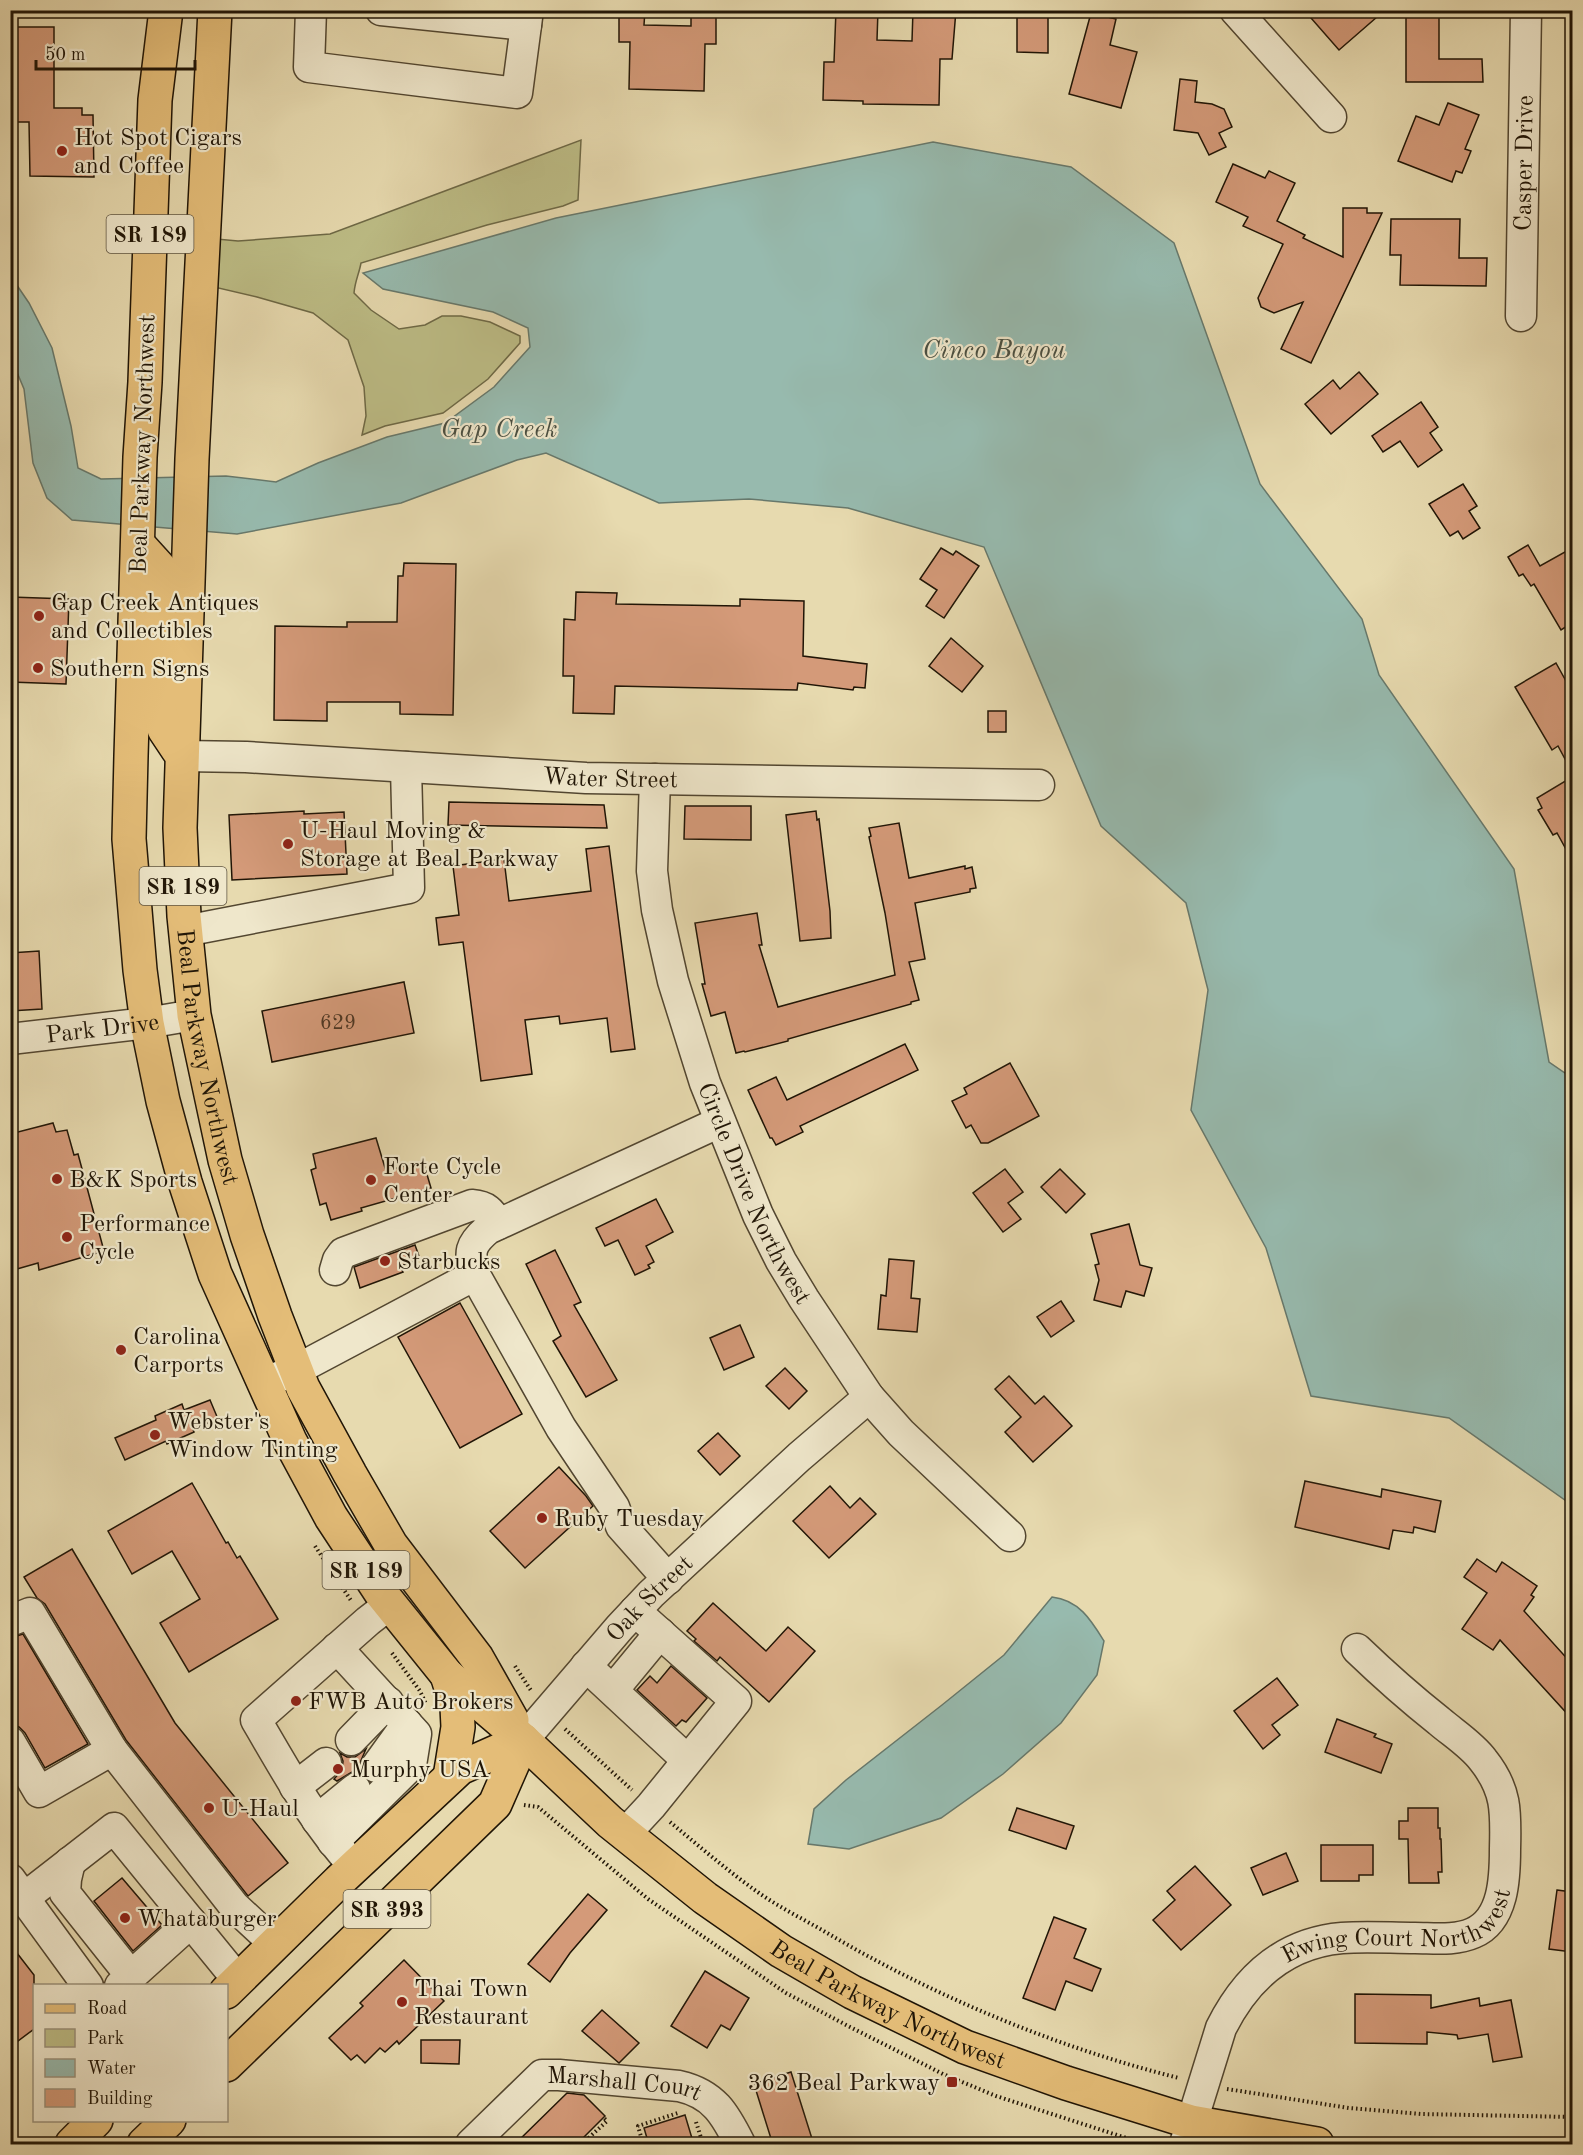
<svg xmlns="http://www.w3.org/2000/svg" width="1583" height="2155" font-family="'Old Standard TT',serif">
<rect width="100%" height="100%" fill="#e7daaf"/>
<filter id="stains"><feTurbulence type="fractalNoise" baseFrequency=".00333" numOctaves="4"/><feColorMatrix values="0 0 0 0 .2 0 0 0 0 .09 0 0 0 0 .02 0 0 0 .5 -.17"/></filter>
<radialGradient id="worn" r=".72"><stop offset=".6" stop-color="#630" stop-opacity="0"/><stop offset="1" stop-color="#630" stop-opacity=".3"/></radialGradient>
<!-- green -->
<path fill="#bdbd86" stroke="#6e6946" stroke-width="1.5" d="M581,140L578,200L563,206L487,225L361,263C359,274 355,281 354,293L371,310L399,329L425,325L442,316H461L490,322L520,336V343L488,379L443,413L385,426L362,435L366,416L364,387L348,340L313,313L257,297L214,287L217,239L238,241L330,234Z"/>
<!-- water -->
<g fill="#97baae" stroke="#67786b" stroke-width="1.5">
<path d="M933,142L1071,167L1174,243L1260,484L1362,619L1379,675L1514,869L1549,1062L1572,1078V1505L1449,1418L1311,1396L1266,1248L1191,1110L1208,990L1186,903L1101,826L984,547L848,508L749,499L659,503L546,453L517,460L401,503L237,534L72,520L47,498L33,463L24,389L11,358L10,275L29,303L52,348L71,426L78,468L101,479L226,476L276,482L318,463L387,437L445,423L494,387L530,347L528,328L493,312L383,289L363,273L556,218Z"/>
<path d="M1052,1597C1079,1600 1091,1620 1104,1641L1097,1675L1061,1723L1003,1774L941,1818L849,1849L808,1844L814,1809L846,1780L942,1705L1004,1655Z"/>
</g>
<!-- building -->
<g fill="#d49a79" stroke="#201506" stroke-width="1.5">
<path d="M619,10H645L644,25L691,26V10H716V44H705L704,91L629,89L630,42H619Z"/>
<path d="M836,10H878L877,40L912,41L913,10H956L952,59H940L939,105L863,104V101L823,100L824,62H834Z"/>
<path d="M1017,10H1048V53L1017,52Z"/>
<path d="M1304,10H1385L1339,50Z"/>
<path d="M1406,10H1439V59H1482L1483,82H1406Z"/>
<path d="M1091,13L1116,19L1110,45L1137,52L1121,108L1069,94Z"/>
<path d="M10,27H54V108H82V115H93L94,177L30,176L29,122H10Z"/>
<path d="M1180,79L1197,81L1195,102L1212,104L1224,109L1232,127L1219,133L1226,147L1209,155L1198,133L1174,130Z"/>
<path d="M1448,103L1479,115L1465,149L1471,151L1462,173L1456,171L1452,182L1398,161L1416,116L1439,125Z"/>
<path d="M1233,164L1265,178L1269,171L1295,183L1277,221L1305,235L1303,238L1343,257V208H1367V213H1382L1311,363L1281,349L1303,302L1274,313L1261,307L1258,298L1283,244L1243,226L1248,217L1216,202Z"/>
<path d="M1391,219H1460L1459,258H1487L1486,286L1400,285L1401,255H1390Z"/>
<path d="M1359,372L1378,394L1331,434L1305,404L1333,380L1340,389Z"/>
<path d="M1421,402L1438,427L1430,433L1442,450L1418,467L1400,441L1383,452L1372,436Z"/>
<path d="M1463,484L1477,506L1469,511L1480,528L1463,539L1458,531L1450,536L1429,504Z"/>
<path d="M1528,545L1540,566L1572,548V623L1561,630L1534,584L1531,586L1523,574L1519,576L1508,557Z"/>
<path d="M941,548L953,555L956,551L979,566L944,618L926,606L937,590L920,579Z"/>
<path d="M404,563L456,564L453,715L400,714V702H327V721L274,720L275,626L347,627V622H397L398,576H403Z"/>
<path d="M576,592L617,593L616,604L740,606V599L804,601L803,656L867,664L865,688L854,687L853,690L798,683L797,690L615,686L614,714L573,713L574,676H563L564,619L575,620Z"/>
<path d="M10,597L69,599L66,684L10,682Z"/>
<path d="M951,638L983,666L962,692L929,666Z"/>
<path d="M1556,663L1572,692V772L1558,746L1552,750L1515,687Z"/>
<rect x="988" y="711" width="18" height="21"/>
<path d="M1572,777V860L1557,833L1553,835L1538,810L1542,808L1537,798Z"/>
<path d="M449,802L604,805L607,828L448,825Z"/>
<path d="M685,806H751V840L684,839Z"/>
<path d="M304,811V814L344,812L347,874L232,880L229,815Z"/>
<path d="M816,811L817,820L819,819L830,911L831,938L800,941L786,815Z"/>
<path d="M899,823L909,878L965,866V869L972,867L976,888L970,889V892L915,903L925,959L909,962L919,1000L911,1002V1004L788,1039V1041L745,1052L744,1051L736,1053L725,1012L711,1016L702,984H705L695,923L757,913L762,945H759L778,1007L895,975L885,913L869,837L871,836L869,828Z"/>
<path d="M609,846L635,1049L611,1052L607,1018L560,1024L559,1016L525,1020L532,1074L481,1081L463,942L439,945L436,918L459,915L453,866L504,859L509,901L591,891L586,849Z"/>
<path d="M39,951L42,1009L10,1011V953Z"/>
<path d="M404,982L414,1033L272,1062L262,1011Z"/>
<path d="M905,1044L918,1070L800,1126L803,1132L776,1145L772,1138H770L748,1090L776,1077L787,1100Z"/>
<path d="M1010,1063L1039,1116L988,1143H981L971,1125L966,1128L952,1101L967,1094L964,1088Z"/>
<path d="M53,1123L56,1132L67,1130L74,1155L78,1154L104,1251L39,1270L38,1263L10,1271V1134Z"/>
<path d="M376,1138L386,1171L423,1161L431,1188L361,1208L362,1211L331,1220L326,1203L320,1205L311,1170L316,1168L313,1154Z"/>
<path d="M1005,1169L1023,1192L1008,1203L1021,1219L1003,1232L973,1193Z"/>
<path d="M1060,1169L1085,1194L1066,1213L1041,1187Z"/>
<path d="M656,1199L673,1232L646,1246L654,1262L648,1265L650,1268L635,1275L618,1240L605,1246L596,1228Z"/>
<path d="M1129,1224L1140,1265L1152,1268L1144,1296L1126,1291L1121,1307L1094,1300L1099,1280L1095,1265L1099,1264L1091,1234Z"/>
<path d="M415,1245L420,1259L400,1266L403,1272L360,1288L354,1267Z"/>
<path d="M555,1250L581,1302L574,1305L617,1380L586,1397L553,1341L561,1336L526,1264Z"/>
<path d="M889,1259L914,1261L911,1298L920,1299L917,1332L878,1329L881,1295L886,1296Z"/>
<path d="M1061,1301L1074,1321L1051,1337L1037,1317Z"/>
<path d="M460,1303L522,1414L460,1448L398,1337Z"/>
<path d="M740,1325L754,1357L724,1370L710,1338Z"/>
<path d="M785,1368L807,1391L789,1409L766,1386Z"/>
<path d="M1009,1376L1035,1404L1044,1396L1072,1426L1033,1462L1005,1432L1021,1417L995,1389Z"/>
<path d="M210,1400L218,1419L193,1429L194,1432L167,1444L166,1441L125,1460L115,1438L156,1420L155,1416L182,1404L184,1410Z"/>
<path d="M718,1433L740,1456L720,1475L698,1451Z"/>
<path d="M559,1467L586,1496L593,1506L525,1568L490,1531Z"/>
<path d="M1305,1481L1381,1497L1382,1489L1441,1501L1435,1532L1414,1527L1413,1533L1393,1530L1389,1549L1295,1527Z"/>
<path d="M192,1483L226,1543L228,1542L237,1558L240,1556L278,1619L189,1672L160,1623L200,1599L172,1551L132,1574L108,1531Z"/>
<path d="M830,1486L850,1508L860,1498L876,1514L829,1558L793,1521Z"/>
<path d="M72,1549L175,1723L288,1863L248,1896L126,1740L45,1604L37,1598L24,1577Z"/>
<path d="M1477,1559L1496,1572L1502,1562L1537,1586L1531,1595L1534,1597L1524,1611L1572,1664V1719L1500,1640L1493,1650L1462,1629L1487,1593L1464,1577Z"/>
<path d="M713,1603L766,1651L788,1627L815,1651L769,1702L720,1657L717,1661L694,1641L696,1639L687,1631Z"/>
<path d="M23,1634L88,1744L45,1768L25,1733L19,1727L10,1724V1638Z"/>
<path d="M671,1666L707,1698L686,1722L682,1720L676,1726L637,1690L650,1676L657,1683Z"/>
<path d="M1277,1678L1298,1705L1272,1725L1280,1735L1263,1749L1234,1711Z"/>
<path d="M1337,1719L1376,1734L1374,1737L1392,1744L1381,1773L1325,1752Z"/>
<path d="M366,1749L359,1765L360,1773L352,1772L337,1781L334,1779L342,1770L343,1761L340,1753L347,1757H355Z"/>
<path d="M1017,1808L1074,1826L1066,1849L1009,1830Z"/>
<path d="M1408,1808H1438V1828H1440V1839H1441L1442,1872H1438L1439,1883H1409L1408,1839H1399V1821H1408Z"/>
<path d="M1321,1845H1373V1875H1359V1881H1321Z"/>
<path d="M1286,1853L1298,1881L1263,1895L1251,1868Z"/>
<path d="M1195,1866L1231,1905L1181,1950L1153,1920L1175,1900L1167,1891Z"/>
<path d="M122,1878L162,1925L133,1951L94,1901Z"/>
<path d="M1557,1890L1572,1892V1952L1549,1949Z"/>
<path d="M588,1894L607,1910L570,1953L550,1982L528,1964Z"/>
<path d="M1054,1917L1086,1929L1074,1958L1101,1969L1092,1991L1066,1981L1055,2010L1023,1998Z"/>
<path d="M10,1944L34,1975V2029L10,2047Z"/>
<path d="M404,1960L444,2001L399,2044L397,2041L385,2052L380,2048L365,2063L357,2055L351,2060L329,2038L363,2006L360,2003Z"/>
<path d="M705,1971L749,1998L730,2030L721,2025L707,2048L671,2026Z"/>
<path d="M1355,1994L1431,1995V2008L1479,1998L1480,2006L1511,2000L1522,2057L1493,2062L1488,2034L1458,2039L1457,2035L1427,2032V2044L1355,2043Z"/>
<path d="M602,2010L639,2043L619,2063L582,2031Z"/>
<path d="M421,2040H460L459,2064L421,2063Z"/>
<path d="M791,2072L814,2145H773L754,2084Z"/>
<path d="M567,2093L584,2095L605,2116L576,2145H514Z"/>
<path d="M685,2115L694,2145H649L644,2128Z"/>
</g>
<g fill="none" stroke-linecap="round" stroke-linejoin="round">
<!-- minor casing -->
<g stroke="#524630" stroke-width="33">
<g id="minor">
<path d="M311,10L309,67L517,93L526,25"/>
<path d="M381,10L526,25L528,10"/>
<path d="M1235,10L1331,117"/>
<path id="s1" d="M1521,316L1526,10"/>
<path id="s2" d="M182,756L246,757L586,778L1039,785"/>
<path id="s3" d="M655,779L652,871L657,910L673,981L705,1083L758,1215L781,1261L804,1299L869,1397L901,1433L1010,1536"/>
<path d="M185,931L409,888L406,767"/>
<path id="s4" d="M10,1039L147,1023L194,1015"/>
<path d="M335,1270L338,1260L343,1253L472,1205C486,1206 491,1211 498,1224"/>
<path d="M263,1383L296,1370L475,1275"/>
<path d="M668,1579L621,1526L614,1507L561,1428L475,1275C469,1252 469,1245 488,1229L720,1122"/>
<path d="M10,1621L30,1613L112,1750L39,1792L10,1742"/>
<path d="M586,1666L687,1760"/>
<path d="M613,1690L660,1633"/>
<path d="M351,1740L388,1702"/>
<path id="s5" d="M523,1740L620,1627L651,1594L799,1457L869,1397"/>
<path d="M112,1750L234,1906L275,1944"/>
<path d="M376,1767L407,1724"/>
<path d="M295,1787L326,1763"/>
<path d="M317,1820L355,1789"/>
<path d="M625,1834L651,1806L736,1701L635,1611"/>
<path d="M333,1842L411,1765L416,1734L337,1648"/>
<path d="M70,1862L66,1879L65,1893L131,1976"/>
<path d="M354,1866C314,1823 286,1771 256,1720L368,1621L390,1604"/>
<path d="M10,1879L88,1986"/>
<path d="M24,1898L114,1828L238,1980"/>
<path d="M120,1986L191,1922"/>
<path id="s6" d="M471,2144L542,2075H559L679,2086C714,2094 725,2114 740,2144"/>
<path id="s7" d="M1185,2144L1221,2028C1246,1978 1284,1943 1342,1938C1366,1936 1391,1938 1415,1938C1433,1938 1455,1941 1473,1933C1504,1920 1505,1877 1505,1849C1506,1812 1507,1790 1483,1760C1472,1745 1453,1733 1439,1721C1410,1698 1383,1674 1357,1649"/>
</g>
</g>
<!-- major casing -->
<g stroke="#201506" stroke-width="36">
<g id="major">
<path id="s8" d="M166,10L155,100L145,382L140,457L131,756L129,839L140,970L147,1023L163,1101L185,1182L215,1274L290,1441L331,1517L381,1593L447,1675L523,1740L610,1822L705,1898L781,1951L852,1992L965,2047L1066,2083L1191,2122L1317,2144"/>
<path id="s9" d="M215,10L192,459L180,828L184,916L194,1015L225,1160L247,1235L275,1316L303,1388L350,1474L391,1545L477,1658L512,1720"/>
<path d="M139,545L159,567V706L164,729L178,750"/>
<path d="M447,1675L457,1707L458,1727L450,1777"/>
<path d="M226,1992L339,1881L460,1768L523,1740"/>
<path d="M226,2065L495,1804L523,1740"/>
<path d="M72,2144L96,2120"/>
<path d="M144,2144L169,2120"/>
</g>
</g>
<!-- path -->
<g stroke="#201506" stroke-width="4" stroke-dasharray="1.5 3" stroke-linecap="butt">
<path d="M315,1546L352,1602"/>
<path d="M392,1653L420,1691L426,1704"/>
<path d="M515,1666L532,1692"/>
<path d="M565,1729L632,1790"/>
<path d="M524,1805L538,1807L648,1899L786,1993L848,2026L943,2074L996,2096L1145,2144"/>
<path d="M670,1822C699,1846 729,1872 759,1893C779,1907 801,1918 822,1930C933,1996 1055,2047 1179,2078"/>
<path d="M1227,2089L1349,2108L1421,2114L1572,2117"/>
<path d="M696,2122L703,2144"/>
<path d="M582,2144L607,2121L604,2118"/>
<path d="M643,2144L638,2126L678,2113"/>
</g>
<!-- minor -->
<use href="#minor" stroke="#efe7cb" stroke-width="30"/>
<!-- major -->
<use href="#major" stroke="#e4bd78" stroke-width="33"/>
</g>
<!-- markers -->
<g fill="#8f2418" stroke="#efe7cb" stroke-width="2">
<circle cx="62" cy="151" r="6"/>
<circle cx="39" cy="616" r="6"/>
<circle cx="38" cy="668" r="6"/>
<circle cx="288" cy="844" r="6"/>
<circle cx="57" cy="1179" r="6"/>
<circle cx="371" cy="1180" r="6"/>
<circle cx="67" cy="1237" r="6"/>
<circle cx="385" cy="1261" r="6"/>
<circle cx="121" cy="1350" r="6"/>
<circle cx="155" cy="1435" r="6"/>
<circle cx="542" cy="1518" r="6"/>
<circle cx="296" cy="1701" r="6"/>
<circle cx="338" cy="1769" r="6"/>
<circle cx="209" cy="1808" r="6"/>
<circle cx="125" cy="1918" r="6"/>
<circle cx="402" cy="2002" r="6"/>
<rect x="946" y="2076" width="12" height="12" rx="3"/>
</g>
<g text-anchor="middle" stroke-width="4.5" stroke-linejoin="round" paint-order="stroke">
<!-- number labels -->
<g font-size="21" fill="#4d3623">
<text x="338" y="1029">629</text>
</g>
<!-- shield labels -->
<g fill="#efe7cb" stroke="#5e5441" stroke-width="1.5">
<rect x="106.5" y="215" width="87" height="38" rx="4.5"/>
<rect x="139.5" y="867" width="87" height="38" rx="4.5"/>
<rect x="322.5" y="1551" width="87" height="38" rx="4.5"/>
<rect x="343.5" y="1890" width="87" height="38" rx="4.5"/>
</g>
<g font-size="22" font-weight="bold" fill="#201506">
<text x="150" y="242">SR 189</text>
<text x="183" y="894">SR 189</text>
<text x="366" y="1578">SR 189</text>
<text x="387" y="1917">SR 393</text>
</g>
<!-- poi labels -->
<g font-size="24" fill="#201506" stroke="#efe7cb" text-anchor="start">
<text x="74" y="145">Hot Spot Cigars<tspan x="74" dy="28">and Coffee</tspan></text>
<text x="51" y="610">Gap Creek Antiques<tspan x="51" dy="28">and Collectibles</tspan></text>
<text x="50" y="676">Southern Signs</text>
<text x="300" y="838">U-Haul Moving &amp;<tspan x="300" dy="28">Storage at Beal Parkway</tspan></text>
<text x="383" y="1174">Forte Cycle<tspan x="383" dy="28">Center</tspan></text>
<text x="69" y="1187">B&amp;K Sports</text>
<text x="79" y="1231">Performance<tspan x="79" dy="28">Cycle</tspan></text>
<text x="397" y="1269">Starbucks</text>
<text x="133" y="1344">Carolina<tspan x="133" dy="28">Carports</tspan></text>
<text x="167" y="1429">Webster's<tspan x="167" dy="28">Window Tinting</tspan></text>
<text x="554" y="1526">Ruby Tuesday</text>
<text x="308" y="1709">FWB Auto Brokers</text>
<text x="350" y="1777">Murphy USA</text>
<text x="221" y="1816">U-Haul</text>
<text x="137" y="1926">Whataburger</text>
<text x="414" y="1996">Thai Town<tspan x="414" dy="28">Restaurant</tspan></text>
<text x="940" y="2090" text-anchor="end">362 Beal Parkway</text>
</g>
<!-- street labels -->
<g font-size="24" fill="#201506" stroke="#efe7cb">
<text dy="8" stroke="none"><textPath href="#s1" startOffset="153">Casper Drive</textPath></text>
<text transform="translate(142 444) rotate(-88)" y="8">Beal Parkway Northwest</text>
<text dy="8" stroke="none"><textPath href="#s2" startOffset="429">Water Street</textPath></text>
<text dy="8" stroke="none"><textPath href="#s4" startOffset="93">Park Drive</textPath></text>
<text dy="8" stroke="none"><textPath href="#s9" startOffset="1050">Beal Parkway Northwest</textPath></text>
<text dy="8" stroke="none"><textPath href="#s3" startOffset="432">Circle Drive Northwest</textPath></text>
<text dy="8" stroke="none"><textPath href="#s5" startOffset="190">Oak Street</textPath></text>
<text dy="8" stroke="none"><textPath href="#s7" startOffset="342">Ewing Court Northwest</textPath></text>
<text dy="8" stroke="none"><textPath href="#s8" startOffset="2295">Beal Parkway Northwest</textPath></text>
<text dy="8" stroke="none"><textPath href="#s6" startOffset="182">Marshall Court</textPath></text>
</g>
<!-- water labels -->
<g font-size="26" font-style="italic" fill="#4a4f41" stroke="#efe7cb">
<text x="994" y="358">Cinco Bayou</text>
<text x="499" y="437">Gap Creek</text>
</g>
</g>
<!-- margin -->
<rect width="1583" height="2155" fill="none" stroke="#e7daaf" stroke-width="36"/>
<rect x="12" y="12" width="1559" height="2131" fill="none" stroke="#201506" stroke-width="3"/>
<rect x="18" y="18" width="1547" height="2119" fill="none" stroke="#201506" stroke-width="1.5"/>
<!-- legend -->
<rect x="33" y="1984" width="195" height="138" fill="#efe7cb" stroke="#9c937c" stroke-width="1.5"/>
<rect x="45" y="2004" width="30" height="9" fill="#e4bd78" stroke="#9c937c" stroke-width="1.5"/>
<text x="87" y="2014" font-size="18" fill="#201506">Road</text>
<rect x="45" y="2029" width="30" height="18" fill="#bdbd86" stroke="#9c937c" stroke-width="1.5"/>
<text x="87" y="2044" font-size="18" fill="#201506">Park</text>
<rect x="45" y="2059" width="30" height="18" fill="#97baae" stroke="#9c937c" stroke-width="1.5"/>
<text x="87" y="2074" font-size="18" fill="#201506">Water</text>
<rect x="45" y="2089" width="30" height="18" fill="#d49a79" stroke="#9c937c" stroke-width="1.5"/>
<text x="87" y="2104" font-size="18" fill="#201506">Building</text>
<!-- scale -->
<path d="M36 60v9h159v-9" fill="none" stroke="#201506" stroke-width="3"/>
<text x="45" y="60" font-size="18" fill="#201506" stroke="#efe7cb" stroke-width="4.5" paint-order="stroke">50 m</text>
<rect width="100%" height="100%" filter="url(#stains)"/>
<rect width="100%" height="100%" fill="url(#worn)"/>
</svg>
